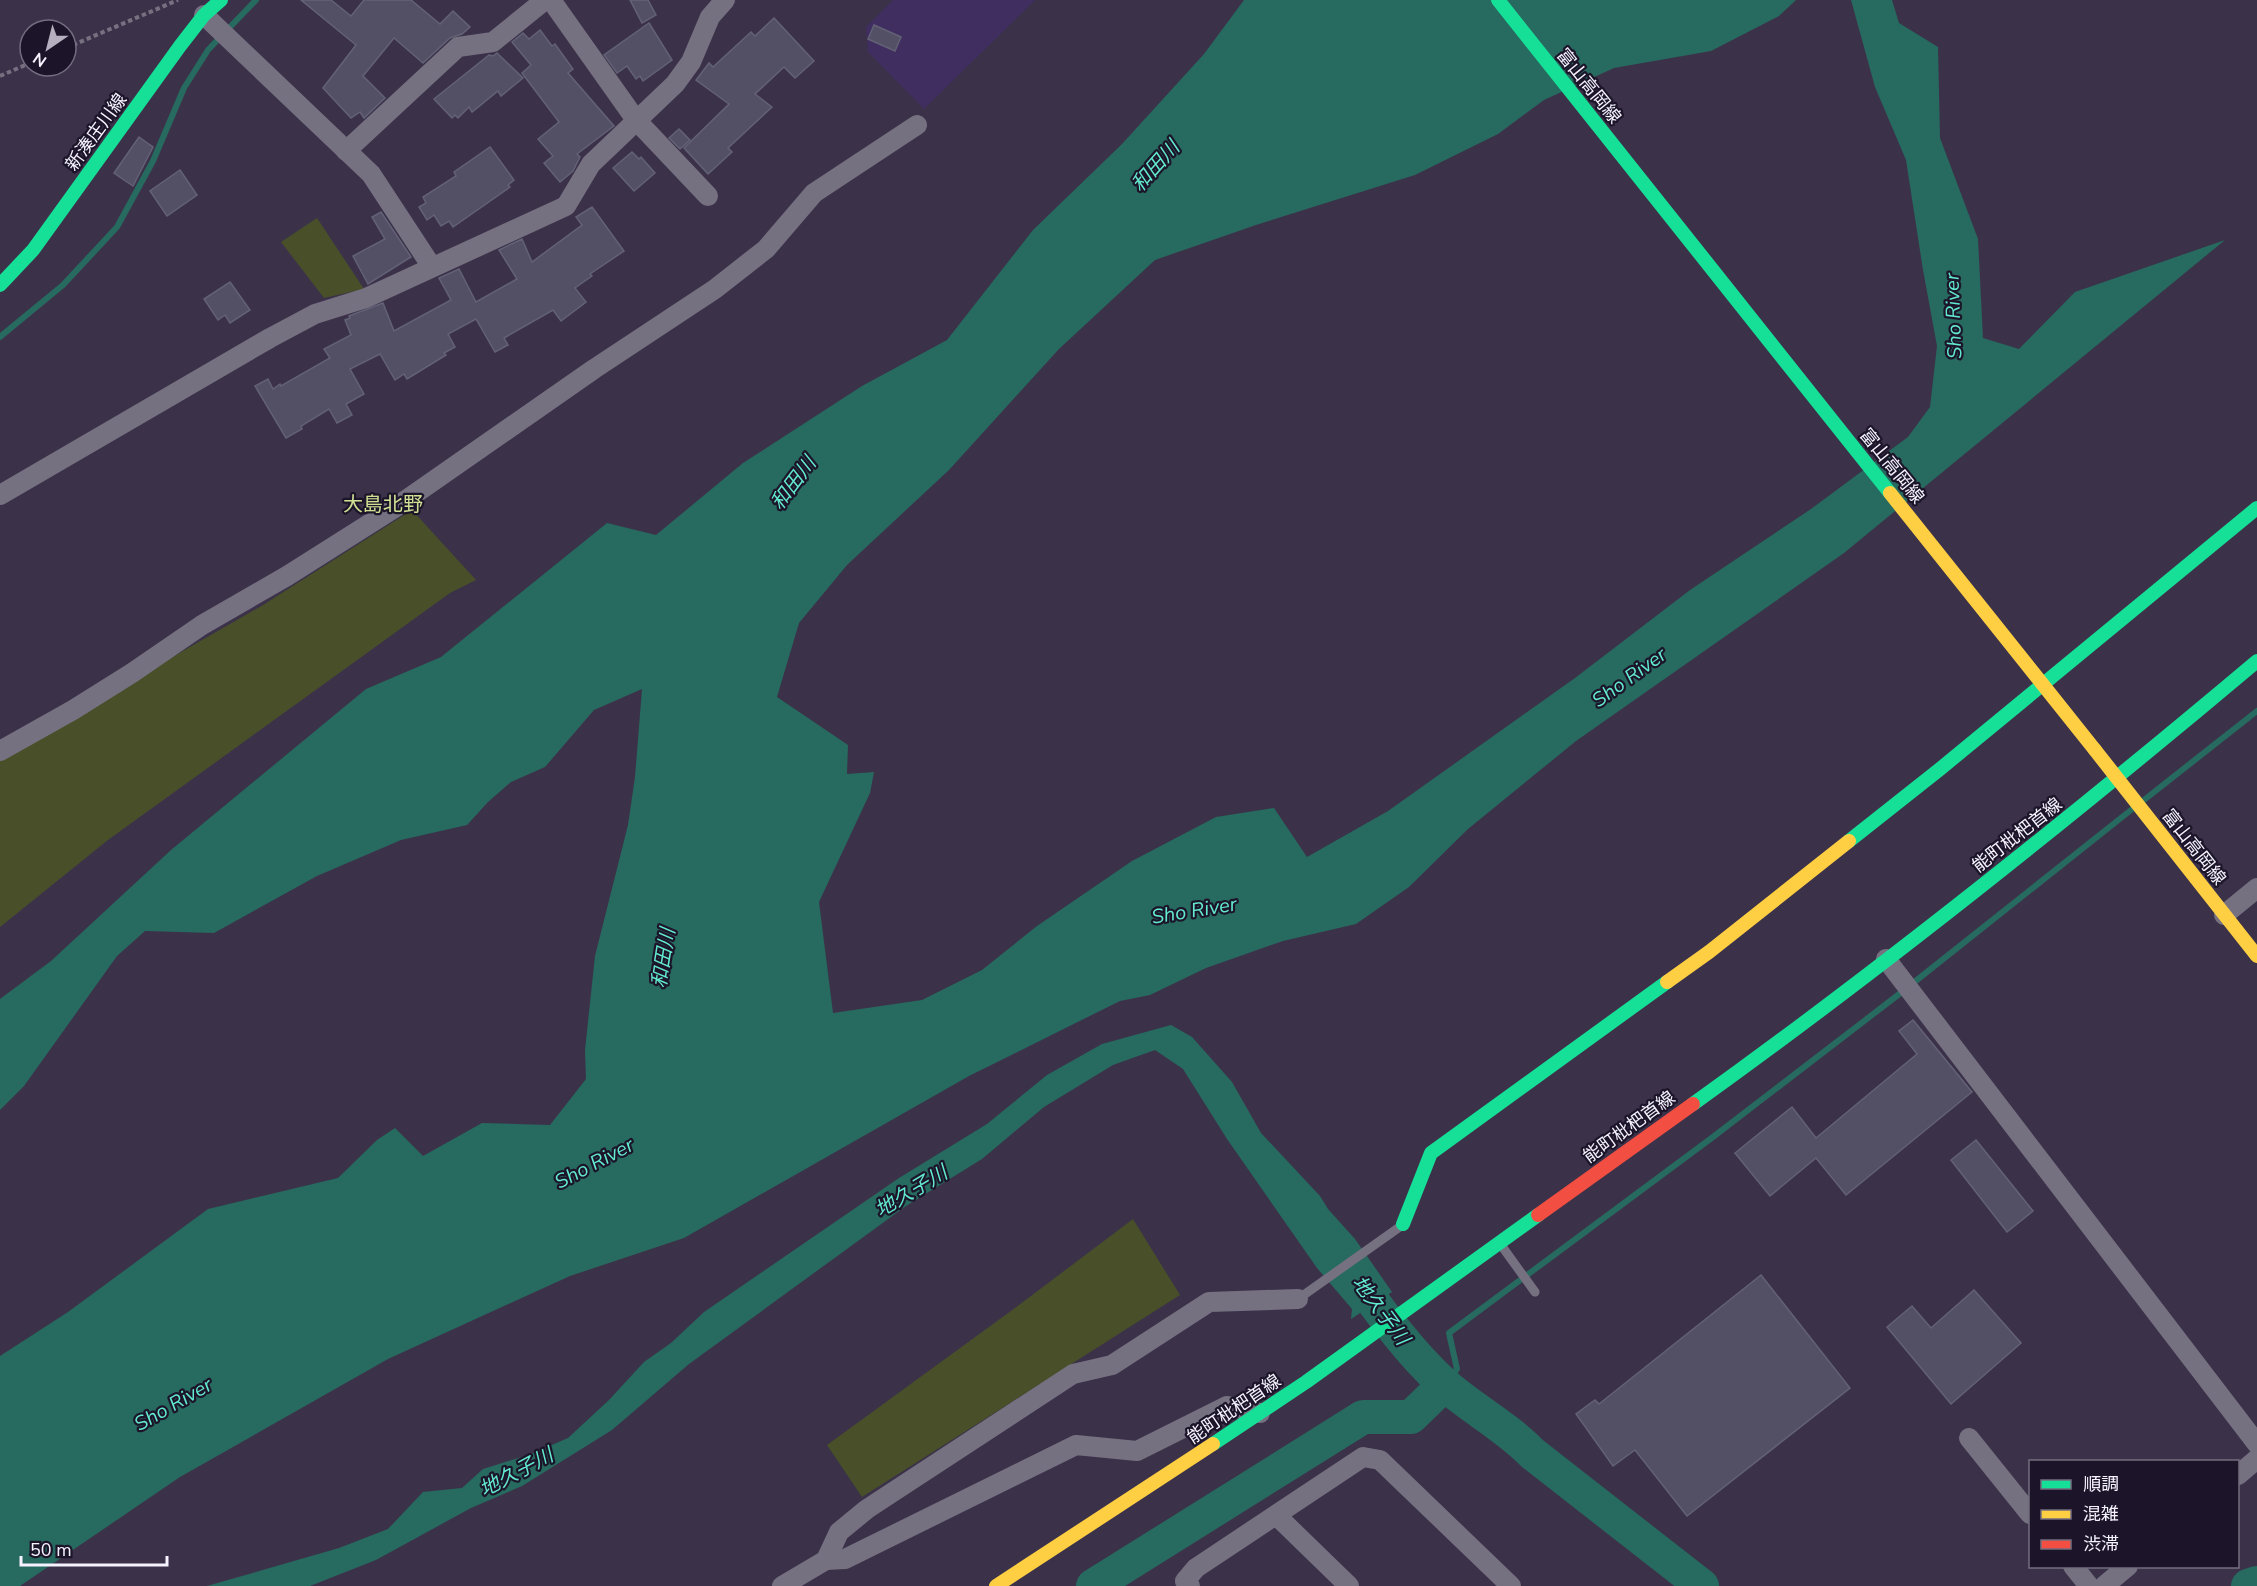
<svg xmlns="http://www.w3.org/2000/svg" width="2257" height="1586" font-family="'Nunito Sans','Noto Sans JP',sans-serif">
<rect width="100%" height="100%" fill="#3b324a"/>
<!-- built -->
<path fill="#3f2e5f" d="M893,0H1035L924,109L868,52L866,27Z"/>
<!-- green -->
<g fill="#484f29">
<path d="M317,218L364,289L324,298L281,242Z"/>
<path d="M412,510L476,580L450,593L108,840L0,927V756L263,605Z"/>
<path d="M1133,1219L1180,1295L862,1497L827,1445L1015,1308Z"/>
</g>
<!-- water -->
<g fill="#276a5f">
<path d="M1244,0H1796L1779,16L1711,51L1614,68L1544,100L1498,134L1415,175L1256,225L1155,260L1059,349L949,470L847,565L799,623L777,697L848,745L847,774L874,772L870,793L819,902L833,1013L922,1000L982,970L1037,926L1132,861L1216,817L1274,808L1307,857L1388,811L1575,678L1690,590L1811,509L1908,437L1930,407L1937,346L1923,270L1906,160L1875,87L1851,0H1892L1899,23L1938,47L1940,138L1978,239L1983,338L2019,349L2075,292L2225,240L1844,553L1576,741L1468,829L1409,887L1356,924L1283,941L1206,968L1150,995L1120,1001L969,1076L684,1238L570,1276L388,1359L180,1477L20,1586H0V1356L68,1312L208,1209L338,1178L377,1140L395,1128L423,1156L482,1123L550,1125L586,1079L585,1050L595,956L628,825L635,777L642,689L594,710L545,767L511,782L488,802L467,825L401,840L317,876L214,933L145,931L117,956L24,1086L0,1110V999L51,961L171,850L366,689L441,657L607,523L656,535L743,463L862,386L947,340L1033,230L1122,144L1204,54Z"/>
<path d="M1171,1025L1192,1037L1232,1082L1261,1133L1320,1196L1328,1209L1355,1239L1392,1292L1351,1319L1352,1309L1317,1268L1227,1139L1183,1069L1155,1050L1113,1065L1044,1107L982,1159L906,1206L689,1364L612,1430L522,1486L471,1508L376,1560L310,1586H207L339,1548L388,1529L423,1492L462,1488L483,1469L531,1454L568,1438L609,1400L644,1362L671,1343L704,1312L899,1178L987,1124L1047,1075L1102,1044Z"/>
</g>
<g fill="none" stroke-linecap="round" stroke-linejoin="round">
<!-- stream -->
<g stroke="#276a5f" stroke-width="6">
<path d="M0,337L63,285L117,227L153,161L184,88L208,50L256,0"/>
<path d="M2144,800L2257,711"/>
<path d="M1445,1384L1457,1369L1449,1333L1713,1137L1898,995L2131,810"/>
</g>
<!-- river -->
<g stroke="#276a5f" stroke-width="34">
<path d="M1347,1266C1377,1307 1406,1349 1443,1383C1472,1409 1506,1426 1533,1454L1702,1586"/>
<path d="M1093,1586L1363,1417H1411L1445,1384"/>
<path d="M2248,1586L2257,1583"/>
</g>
</g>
<!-- building -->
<g fill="#535066" stroke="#636176" stroke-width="1.5">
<path d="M301,0H331L351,16L364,0H411L440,24L453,11L470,27L462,34L450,38L423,63L394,38L363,76L385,98L364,118L360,112L351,118L323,88L356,45Z"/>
<path d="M630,0H648L656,15L642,23Z"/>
<path d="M774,18L814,61L795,78L784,67L755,94L772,107L728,148L732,152L708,174L684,148L729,104L696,80L709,63L713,67L751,32L755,36Z"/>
<path d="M649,23L672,60L643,81L640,76L636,79L627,66L617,73L604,55Z"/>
<path d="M874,25L901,37L895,51L868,39Z"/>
<path d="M540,30L552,46L555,44L573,69L568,73L614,126L577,154L580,157L573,171L560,182L544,163L553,156L538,139L559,122L522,73L531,65L512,42L523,33L529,39Z"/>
<path d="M497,53L523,78L501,96L498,91L472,112L469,107L458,118L455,115L452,118L434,99L489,55L493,56Z"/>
<path d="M679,129L690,140L680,149L669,138Z"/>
<path d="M139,137L153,147L133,186L114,173Z"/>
<path d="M490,147L514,180L508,185L510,187L453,227L449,221L441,226L434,215L427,220L419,207L426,203L423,197L456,176L454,172Z"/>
<path d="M632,152L639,159L641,157L655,173L634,191L613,168Z"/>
<path d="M180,170L197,195L167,216L150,191Z"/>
<path d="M592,207L624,251L590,274L592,276L575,288L586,302L561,321L553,310L504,338L508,345L495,352L476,319L448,334L455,347L444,353L446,355L407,379L404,374L395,380L380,354L350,369L364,394L346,404L352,415L337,423L329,409L301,426L302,429L286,438L255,386L268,379L273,389L280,384L281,386L330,358L324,349L351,335L345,320L350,318L349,316L383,303L394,331L451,300L439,278L459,269L476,302L517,279L499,250L522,239L532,262L582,225L576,217Z"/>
<path d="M381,212L411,257L368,284L353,256L385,239L372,217Z"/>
<path d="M230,282L250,310L230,323L225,315L218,320L204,299Z"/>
<path d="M1913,1020L1972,1092L1846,1195L1816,1158L1770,1196L1735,1153L1792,1107L1816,1138L1917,1054L1899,1031Z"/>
<path d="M1976,1140L2033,1211L2007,1232L1951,1160Z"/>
<path d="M1761,1275L1850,1388L1687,1516L1635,1450L1613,1466L1576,1414L1595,1400L1599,1404Z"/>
<path d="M1974,1290L2021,1343L1951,1404L1887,1327L1912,1306L1931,1328Z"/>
</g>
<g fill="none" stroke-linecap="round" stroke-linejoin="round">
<!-- path -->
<g stroke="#767080" stroke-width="4" stroke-dasharray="4.5 3" stroke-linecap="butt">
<path d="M66,48L178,0"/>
<path d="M0,76L30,63"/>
</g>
<!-- lane -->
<g stroke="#767181" stroke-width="9">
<path d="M1501,1245L1535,1292"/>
<path d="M1298,1299L1401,1226"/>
</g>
<!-- street -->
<g stroke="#767181" stroke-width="20">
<path d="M551,0L636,120L708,196"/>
<path d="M204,15L371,174L432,267"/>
<path d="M346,151L458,47L493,42L545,0"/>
<path d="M0,495L270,338L315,314L366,298L566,206L591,164L675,84L691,62L710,17L725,0"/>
<path d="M0,751L73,710L132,673L202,625L287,576L396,507L594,369L715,289L766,249L814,193L917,125"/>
<path d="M2224,915L2257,888"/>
<path d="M1886,959L2257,1444"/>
<path d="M1969,1438L2030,1514"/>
<path d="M2238,1475L2257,1459"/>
<path d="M1277,1516L1349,1586"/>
<path d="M826,1560L845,1559L1076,1445L1137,1451L1227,1406L1260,1413"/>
<path d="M2073,1566L2089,1586"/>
<path d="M782,1586L826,1560L839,1532L867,1509L1073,1374L1112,1365L1209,1302L1298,1299"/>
<path d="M1190,1586L1185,1581L1196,1568L1363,1457L1380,1460L1511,1586"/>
<path d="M2104,1586L2128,1566"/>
</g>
<!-- fast -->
<g stroke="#16e098" stroke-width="14">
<path d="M0,285L33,250L180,46L204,15L221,0"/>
<path d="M1849,841L1940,769L2257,508"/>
<path d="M1693,1104C1887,965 2074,815 2257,661"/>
<path d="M1403,1224L1431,1153L1667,982"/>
<path d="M1213,1444L1306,1382L1538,1215"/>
</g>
<!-- slow -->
<g stroke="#ffcf43" stroke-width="14">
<path d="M2095,750L2257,956"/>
<path d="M1667,982L1709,952L1849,841"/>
<path d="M996,1586L1213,1444"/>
</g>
<!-- jam -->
<path stroke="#f24e42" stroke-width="14" d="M1538,1215L1693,1104"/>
<!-- fast-bridge -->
<path stroke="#16e098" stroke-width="14" d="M1498,0L1890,493"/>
<!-- slow-bridge -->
<path stroke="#ffcf43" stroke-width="14" d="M1890,493L2095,750"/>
</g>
<g text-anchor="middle" stroke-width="4.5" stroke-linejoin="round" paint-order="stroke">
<!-- street labels -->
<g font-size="18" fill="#f6f2fe" stroke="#1c152a">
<text transform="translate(1589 86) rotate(51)" y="6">富山高岡線</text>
<text transform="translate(96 132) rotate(-54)" y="6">新湊庄川線</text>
<text transform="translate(1892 466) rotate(51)" y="6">富山高岡線</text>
<text transform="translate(2017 835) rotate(-38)" y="6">能町枇杷首線</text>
<text transform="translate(2194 847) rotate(52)" y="6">富山高岡線</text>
<text transform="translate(1629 1127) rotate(-36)" y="6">能町枇杷首線</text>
<text transform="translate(1234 1409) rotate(-34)" y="6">能町枇杷首線</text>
</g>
<!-- water labels -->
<g font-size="20" font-style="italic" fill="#62e9cf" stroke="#1c152a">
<text transform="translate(1155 166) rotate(-48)" y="7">和田川</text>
<text transform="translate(1953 316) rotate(-92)" y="7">Sho River</text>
<text transform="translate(793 483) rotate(-53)" y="7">和田川</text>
<text transform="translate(1629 677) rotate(-36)" y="7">Sho River</text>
<text transform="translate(1194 910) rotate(-9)" y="7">Sho River</text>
<text transform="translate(663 958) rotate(-81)" y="7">和田川</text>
<text transform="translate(594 1163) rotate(-28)" y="7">Sho River</text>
<text transform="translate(911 1191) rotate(-31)" y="7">地久子川</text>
<text transform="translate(1381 1310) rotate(53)" y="7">地久子川</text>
<text transform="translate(173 1404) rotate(-30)" y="7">Sho River</text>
<text transform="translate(516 1472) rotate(-28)" y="7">地久子川</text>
</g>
<!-- neighbourhood labels -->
<g font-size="20" fill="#d1e194" stroke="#1c152a">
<text x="383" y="511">大島北野</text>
</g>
</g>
<!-- legend -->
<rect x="2029" y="1460" width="210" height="108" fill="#1c152a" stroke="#736d7f" stroke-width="1.5"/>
<rect x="2041" y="1480" width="30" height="9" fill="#16e098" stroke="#736d7f" stroke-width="1.5"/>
<text x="2083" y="1490" font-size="18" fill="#f6f2fe">順調</text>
<rect x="2041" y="1510" width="30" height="9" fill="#ffcf43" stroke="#736d7f" stroke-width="1.5"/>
<text x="2083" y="1520" font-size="18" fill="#f6f2fe">混雑</text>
<rect x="2041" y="1540" width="30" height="9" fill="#f24e42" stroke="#736d7f" stroke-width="1.5"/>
<text x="2083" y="1550" font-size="18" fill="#f6f2fe">渋滞</text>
<!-- north arrow -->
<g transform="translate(48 48) rotate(215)"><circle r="28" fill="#1c152a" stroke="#736d7f" stroke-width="1.5"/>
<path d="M0-4.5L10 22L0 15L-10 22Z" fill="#b5afbf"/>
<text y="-9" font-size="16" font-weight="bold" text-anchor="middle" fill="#f6f2fe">N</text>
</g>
<!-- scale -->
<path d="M21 1556v9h146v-9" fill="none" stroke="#f6f2fe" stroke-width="3"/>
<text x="30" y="1556" font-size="18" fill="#f6f2fe" stroke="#1c152a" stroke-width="4.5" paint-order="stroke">50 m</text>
</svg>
